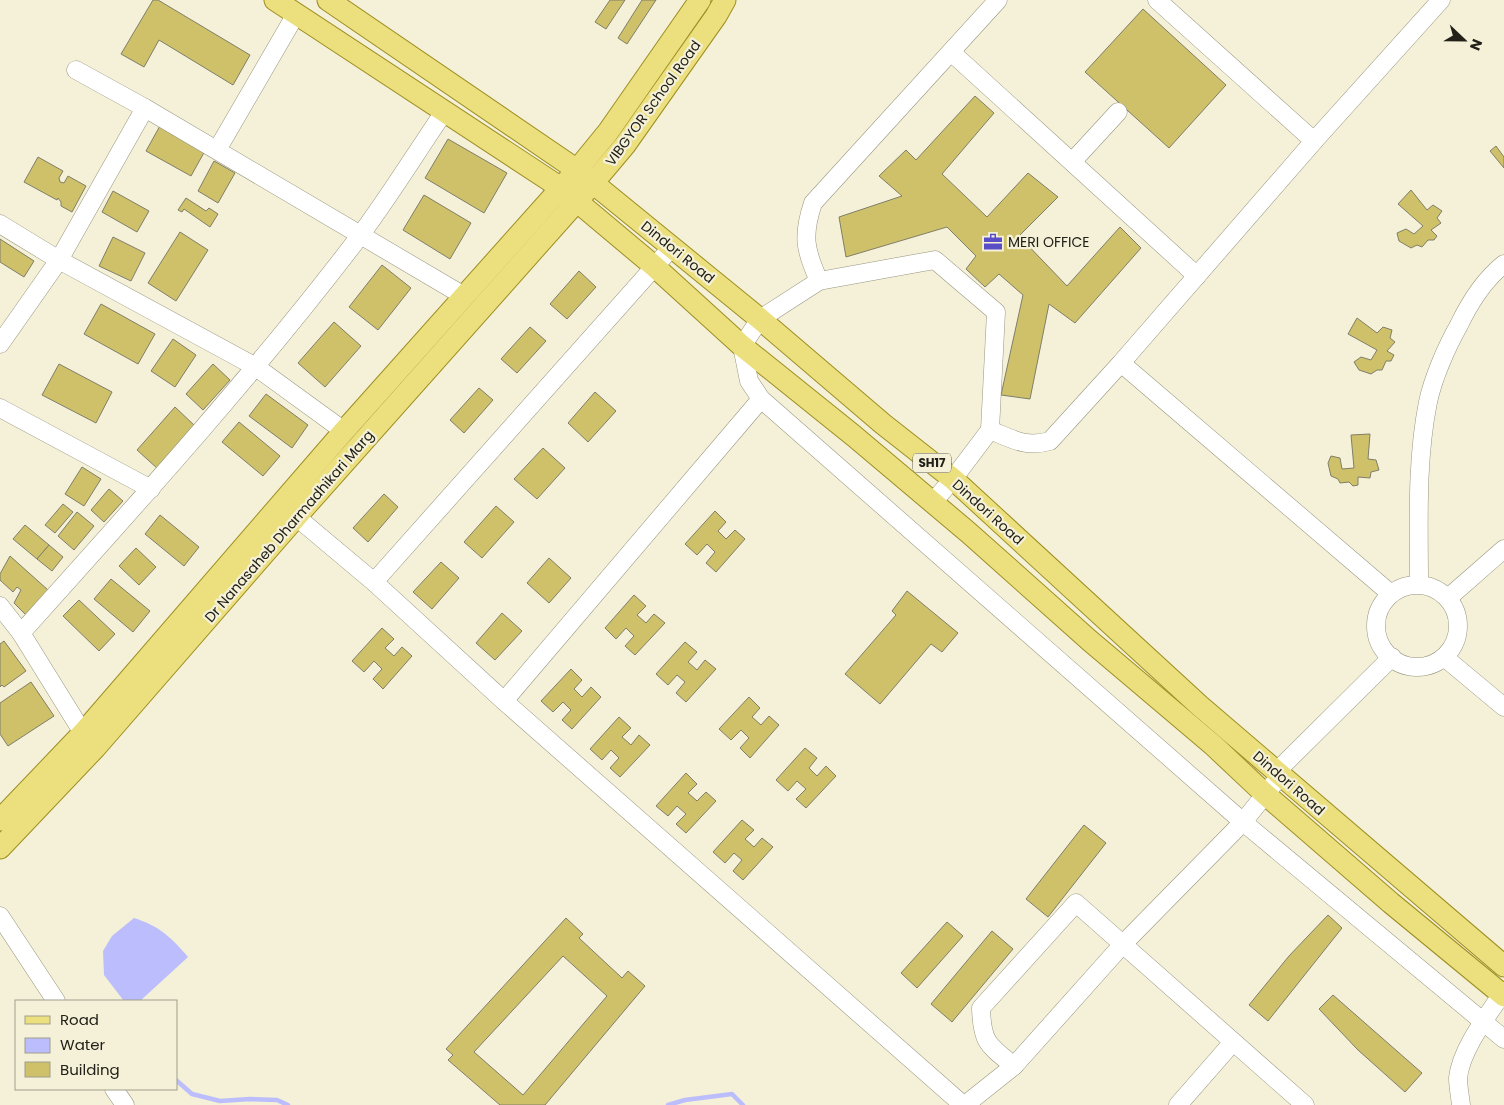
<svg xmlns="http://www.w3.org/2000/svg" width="1504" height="1105" font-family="Poppins,sans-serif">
<rect width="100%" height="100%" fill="#f4f1d8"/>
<!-- water -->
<path fill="#bbbdfc" d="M134,918C159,926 171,937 188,957L140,1001H124L104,975L103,951L112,936Z"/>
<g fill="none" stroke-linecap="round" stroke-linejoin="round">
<!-- stream -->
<g stroke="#bbbdfc" stroke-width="4.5">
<path d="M176,1080L192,1094L220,1101L250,1099L277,1100L288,1105"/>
<path d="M668,1105L685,1100L732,1094L743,1105"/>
</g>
</g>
<!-- building -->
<g fill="#cec16a" stroke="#807e68" fill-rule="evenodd">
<path d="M153,0H158L250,55L233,85L159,40L144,67L121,54Z"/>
<path d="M610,0H625L606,29L595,22Z"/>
<path d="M642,0H656L627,44L618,38Z"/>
<path d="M1143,9L1226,85L1169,148L1085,72Z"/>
<path d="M975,96L994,113L942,174L987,217L1028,173L1058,197L1019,236L1067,286L1120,227L1141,248L1075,323L1049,304L1030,399L1001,395L1023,295L999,274L985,287L966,269L976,256L947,227L846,257L839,217L902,196L879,176L906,150L916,160Z"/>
<path d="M161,124L206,149L191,176L146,151Z"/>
<path d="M448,139L507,173L484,213L425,178Z"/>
<path d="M1496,146L1504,157V168L1490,151Z"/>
<path d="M38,157L63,171L59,178L60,182L64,183L68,176L86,186L72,212L61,206V202L58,198L57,200L24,182Z"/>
<path d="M214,161L235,173L218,203L198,191Z"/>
<path d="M1411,190L1427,210L1433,205L1442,211L1437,218L1441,223L1431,230L1437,236L1434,240H1428L1422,247L1417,245L1411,248L1399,241L1397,233L1406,229L1414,234L1423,226L1398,204Z"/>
<path d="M113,191L149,211L137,232L102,212Z"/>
<path d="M424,195L471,223L450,259L403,230Z"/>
<path d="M186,198L206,211L209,208L218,214L210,227L184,209L182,212L178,210Z"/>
<path d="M180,232L208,250L176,301L148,283Z"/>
<path d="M113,237L145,253L131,281L99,266Z"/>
<path d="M0,239L34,261L24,277L0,262Z"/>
<path d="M382,265L411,288L378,330L349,307Z"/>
<path d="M579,271L596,287L567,319L550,304Z"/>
<path d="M101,304L155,334L138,364L84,334Z"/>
<path d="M1357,318L1377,333L1383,327L1392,330L1390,338L1395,342L1387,351L1394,355L1391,361H1386L1382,370H1377L1371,374L1359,370L1354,362L1361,357L1371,360L1377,350L1348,334Z"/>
<path d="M334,322L361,346L325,387L298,363Z"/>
<path d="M530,327L546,341L517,373L501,359Z"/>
<path d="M173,339L196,355L175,387L151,371Z"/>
<path d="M59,364L112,392L96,423L42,395Z"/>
<path d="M213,364L230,380L203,410L186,394Z"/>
<path d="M479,388L493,400L464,433L450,420Z"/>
<path d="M595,392L616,411L588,442L568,423Z"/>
<path d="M266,394L308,425L292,448L249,416Z"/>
<path d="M175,407L195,426L158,469L137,450Z"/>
<path d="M239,422L280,456L263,476L222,442Z"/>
<path d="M1370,434L1368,459L1376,460L1379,470L1371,472L1370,478L1358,477V485L1353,486L1349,482L1340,483L1338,479L1331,476L1328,463L1331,456L1340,458L1342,469L1354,468L1351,435Z"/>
<path d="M543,448L565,468L537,499L514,479Z"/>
<path d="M82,467L101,479L84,506L65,494Z"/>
<path d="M109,489L123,501L104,522L91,510Z"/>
<path d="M384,494L398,507L368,542L353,528Z"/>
<path d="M63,504L73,512L55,533L45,525Z"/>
<path d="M496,506L514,522L482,558L464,542Z"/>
<path d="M715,511L726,522L718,531L726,539L735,530L745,539L716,572L706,563L715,552L707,544L697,555L685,544Z"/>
<path d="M77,512L94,526L74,550L58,536Z"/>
<path d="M160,515L199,547L184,566L145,534Z"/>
<path d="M25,525L49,545L37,559L13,539Z"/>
<path d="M49,545L63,557L52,571L37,559Z"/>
<path d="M136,548L156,567L139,585L119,566Z"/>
<path d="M10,556L48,590L26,615L14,603L21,590L17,587L13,592L0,580V574Z"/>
<path d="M549,558L571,578L549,603L527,583Z"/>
<path d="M441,562L459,578L432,609L413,592Z"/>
<path d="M111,579L150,611L133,632L94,599Z"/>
<path d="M907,591L958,633L942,652L931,644L880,704L845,674L896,615L892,611Z"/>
<path d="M634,595L646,606L637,615L646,623L654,614L665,623L635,655L625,646L634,636L626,628L616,639L605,628Z"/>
<path d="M79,600L115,634L99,651L63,616Z"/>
<path d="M502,613L522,631L495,660L476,643Z"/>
<path d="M382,628L394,639L385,648L394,656L402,647L412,656L383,689L373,679L382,669L374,661L364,672L352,661Z"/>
<path d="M4,641L26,671L4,687L2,685L0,687V644Z"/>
<path d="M685,642L697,652L688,662L697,670L705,660L716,669L686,702L676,693L685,682L677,675L668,685L656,674Z"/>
<path d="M571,669L582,680L574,689L582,697L591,687L601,697L572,729L562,720L571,710L563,702L553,712L541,701Z"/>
<path d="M31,682L54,716L8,746L0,734V703Z"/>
<path d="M749,697L760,708L752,717L761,725L769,716L779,725L750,758L740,748L749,738L741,730L731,740L719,729Z"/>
<path d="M619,717L631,728L622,737L631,745L639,735L650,745L620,777L610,768L619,758L611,750L602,760L590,749Z"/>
<path d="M805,748L817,758L809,768L817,776L826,766L836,776L806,808L796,799L806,789L797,781L788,791L776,780Z"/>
<path d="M686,773L697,784L688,793L697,801L706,792L716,801L686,833L676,824L686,814L677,806L668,816L656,806Z"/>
<path d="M742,820L754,830L745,839L754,847L762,838L773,847L743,880L733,871L742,860L734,853L725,863L713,852Z"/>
<path d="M1084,825L1106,843L1048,917L1026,899Z"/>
<path d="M1328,915L1342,928L1268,1021L1249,1005L1289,956Z"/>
<path d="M566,918L583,934L579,938L622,978L628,971L645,986L545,1105H500L448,1060L453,1055L446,1049ZM563,956L607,996L523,1095L474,1052Z"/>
<path d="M947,922L963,936L917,988L901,973Z"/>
<path d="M992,931L1013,949L952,1022L931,1004Z"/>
<path d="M1333,995L1422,1073L1405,1092L1358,1050L1319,1009Z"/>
</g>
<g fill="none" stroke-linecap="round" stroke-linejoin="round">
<!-- minor casing -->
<g stroke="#98957f" stroke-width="19">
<g id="minor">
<path d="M951,52L1197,276"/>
<path d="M76,70L145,108L464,296"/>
<path d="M1314,141L1441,0"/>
<path d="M217,150L296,14"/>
<path d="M1072,162L1118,112"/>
<path d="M0,224L59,260L256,367L344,431"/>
<path d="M819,281C805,250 802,236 813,203L998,0"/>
<path d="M0,344L59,260L145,108"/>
<path d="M1121,363L1314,141L1157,0"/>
<path d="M0,408L151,489"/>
<path d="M990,430L996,312L935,260L819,281L760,319L742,346L749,381L761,399L1243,822L1280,776"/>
<path d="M933,502L953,479L990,430C1012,439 1026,448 1050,441L1121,363L1391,594"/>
<path d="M287,509L374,582L504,701L963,1105"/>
<path d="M374,582L672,247"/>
<path d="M1419,584C1419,524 1416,462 1428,402C1433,378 1447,346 1459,325C1470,302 1484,280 1504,264"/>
<circle cx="1417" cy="626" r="41"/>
<path d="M1448,598L1504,549"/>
<path d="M0,606L21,633L83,733"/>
<path d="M21,633C137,504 254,375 359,237C389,197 416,153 444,112"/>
<path d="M1444,657L1504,707"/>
<path d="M504,701L761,399"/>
<path d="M1276,772L1392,657"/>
<path d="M0,916L56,1001"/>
<path d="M1014,1066L1123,944L1243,822L1504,1039"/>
<path d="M114,1089L125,1105"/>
<path d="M965,1105L1014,1066C988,1045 982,1043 981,1008L1076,903L1305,1105"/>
<path d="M1178,1105L1233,1042"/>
<path d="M1461,1105C1460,1096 1458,1086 1458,1078C1461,1049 1488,1015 1504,991"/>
</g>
</g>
<!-- major casing -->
<g stroke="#9d8e22" stroke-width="23">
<g id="major">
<path d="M275,0L561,188L654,266L742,346L854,436L969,533L1089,640L1213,745L1265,794L1391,903L1504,996"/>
<path d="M328,0L577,170L760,319L883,424L953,479L1200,706L1504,966"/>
<path d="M0,820L83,733L344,431L577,170L608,132L700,0"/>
<path d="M0,848L95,748L296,517L593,183L625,145L716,16L725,0"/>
</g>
</g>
<!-- minor -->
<use href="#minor" stroke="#fff" stroke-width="18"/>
<!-- major -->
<use href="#major" stroke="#ecdf7e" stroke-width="21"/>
</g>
<!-- icons -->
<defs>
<g id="office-bare" transform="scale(1.5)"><path d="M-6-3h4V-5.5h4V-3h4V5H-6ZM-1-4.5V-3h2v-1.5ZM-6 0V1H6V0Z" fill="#5a4ec6" stroke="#f4f1d8" stroke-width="2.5" paint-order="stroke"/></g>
</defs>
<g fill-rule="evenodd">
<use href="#office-bare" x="993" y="242"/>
</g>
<g text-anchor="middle" stroke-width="4.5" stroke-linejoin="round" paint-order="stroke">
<!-- shield labels -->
<rect fill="#f4f1d8" stroke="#615f52" stroke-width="1" x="913" y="453.5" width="38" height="19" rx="4"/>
<g font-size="12" font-weight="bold" fill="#222018">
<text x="932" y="467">SH17</text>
</g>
<!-- street labels -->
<g font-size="14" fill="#222018" stroke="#f4f1d8">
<text transform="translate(653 103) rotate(-54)" y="5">VIBGYOR School Road</text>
<text transform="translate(678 252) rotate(39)" y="5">Dindori Road</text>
<text transform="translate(988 512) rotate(42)" y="5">Dindori Road</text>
<text transform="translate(289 526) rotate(-49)" y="5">Dr Nanasaheb Dharmadhikari Marg</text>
<text transform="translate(1289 783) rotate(41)" y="5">Dindori Road</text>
</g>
<!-- poi labels -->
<g font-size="14" fill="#222018" stroke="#f4f1d8" text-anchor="start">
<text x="1008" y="247">MERI OFFICE</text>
</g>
</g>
<!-- legend -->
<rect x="15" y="1000" width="162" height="90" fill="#f4f1d8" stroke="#a09d8b"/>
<rect x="25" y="1016" width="25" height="8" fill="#ecdf7e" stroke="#a09d8b"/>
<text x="60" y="1025" font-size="15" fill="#222018">Road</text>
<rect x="25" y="1038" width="25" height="15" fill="#bbbdfc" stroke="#a09d8b"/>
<text x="60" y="1050" font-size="15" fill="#222018">Water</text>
<rect x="25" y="1062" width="25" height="15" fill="#cec16a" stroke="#a09d8b"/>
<text x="60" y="1075" font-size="15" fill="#222018">Building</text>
<!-- north arrow -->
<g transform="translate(1464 40) rotate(112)" stroke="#f4f1d8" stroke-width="4" paint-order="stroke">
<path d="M0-4L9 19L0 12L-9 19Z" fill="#222018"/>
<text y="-8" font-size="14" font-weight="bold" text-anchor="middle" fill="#222018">N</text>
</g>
</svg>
